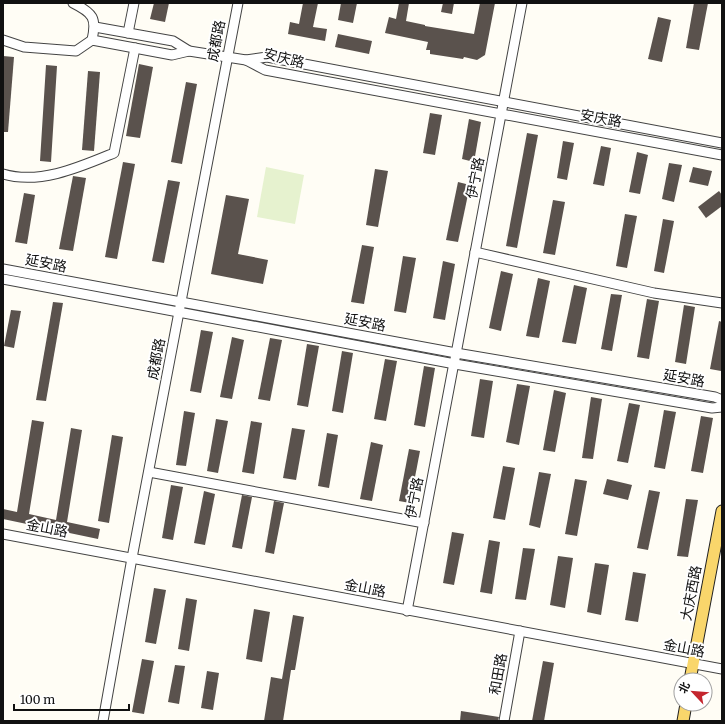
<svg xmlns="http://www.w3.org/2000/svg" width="725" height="724" font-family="Merriweather,'Noto Sans SC',serif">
<rect width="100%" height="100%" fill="#fffdf5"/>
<!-- pitch -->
<path fill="#e6f2cf" d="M266,167L304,175L295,224L257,217Z"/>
<!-- building -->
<g fill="#5a524d">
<path d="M154,3H169L165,22L150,19Z"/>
<path d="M303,3H318L313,27L327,29L325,41L288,34L290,22L299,24Z"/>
<path d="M341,3H357L353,23L338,20Z"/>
<path d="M399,3H409L406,21L425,25V26L474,34L480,3H495L485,55L477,60L464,57L463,59L430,54V50H426L428,42L385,33L389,17L396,19Z"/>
<path d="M443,3H454L452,14L441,12Z"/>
<path d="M694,3H708L699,50L686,48Z"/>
<path d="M658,17L671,20L662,62L648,59Z"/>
<path d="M338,34L372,41L369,54L335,47Z"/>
<path d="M3,56L14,57L8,132H3Z"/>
<path d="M139,64L153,67L140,138L126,136Z"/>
<path d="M46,65L57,66L51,162L40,161Z"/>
<path d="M88,71L100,72L94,151L82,150Z"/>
<path d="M186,82L197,84L182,164L171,162Z"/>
<path d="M430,113L442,115L435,155L423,153Z"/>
<path d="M469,119L481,122L474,162L462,159Z"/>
<path d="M527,133L538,135L517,248L506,246Z"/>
<path d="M563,141L574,143L567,180L557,178Z"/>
<path d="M601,146L611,148L604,186L593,184Z"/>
<path d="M637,152L648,155L640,194L629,192Z"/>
<path d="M123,162L135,164L117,259L105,257Z"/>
<path d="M669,163L682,165L674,202L662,199Z"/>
<path d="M693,167L712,171L708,186L689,182Z"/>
<path d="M375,169L388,171L378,227L366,225Z"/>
<path d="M73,176L86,178L73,251L59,249Z"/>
<path d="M168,180L180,182L164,263L152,261Z"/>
<path d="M458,182L470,185L458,242L446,240Z"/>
<path d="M719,191L722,195V206L706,218L698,207Z"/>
<path d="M24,193L35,195L27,244L15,242Z"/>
<path d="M226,195L249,199L238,254L268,260L263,284L211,274Z"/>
<path d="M553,200L565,202L555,255L543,253Z"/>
<path d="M625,214L637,216L627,268L616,266Z"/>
<path d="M663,219L674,221L664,273L654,271Z"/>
<path d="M362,245L374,247L364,304L351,302Z"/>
<path d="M403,256L416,258L406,313L394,311Z"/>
<path d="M443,261L455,264L445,320L433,318Z"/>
<path d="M501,271L513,274L501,331L489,328Z"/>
<path d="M538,278L550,281L539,338L526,336Z"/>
<path d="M574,285L587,288L576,344L562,342Z"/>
<path d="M611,294L622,295L612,351L601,349Z"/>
<path d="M647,299L659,301L649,359L637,357Z"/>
<path d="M53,302L63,303L46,401L36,400Z"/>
<path d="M684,305L695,307L686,364L675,362Z"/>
<path d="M11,310L21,311L14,348L4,346Z"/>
<path d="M719,321L722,322L721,371L710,369Z"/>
<path d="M201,330L213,332L201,393L190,391Z"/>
<path d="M232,337L244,340L232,399L220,397Z"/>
<path d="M270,338L282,340L270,401L258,399Z"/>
<path d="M307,344L319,346L308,407L297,405Z"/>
<path d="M342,351L353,353L343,413L332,411Z"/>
<path d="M385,359L397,361L386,421L374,419Z"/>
<path d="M424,366L435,368L425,427L414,425Z"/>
<path d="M480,379L493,381L484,438L471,436Z"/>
<path d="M517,384L530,386L519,445L506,442Z"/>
<path d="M554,390L566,393L555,452L543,450Z"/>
<path d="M591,397L602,399L593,459L582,458Z"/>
<path d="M629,403L640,405L628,463L617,461Z"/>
<path d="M664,410L676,412L665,469L654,467Z"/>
<path d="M184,411L195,413L186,466L176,465Z"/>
<path d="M701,416L713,418L703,473L691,471Z"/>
<path d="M216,419L228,421L218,473L207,471Z"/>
<path d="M32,420L44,422L29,514L56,520L71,428L82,430L67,522L100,529L98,539L3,519V509L17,512Z"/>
<path d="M251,421L262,423L254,474L242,472Z"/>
<path d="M292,428L305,430L296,480L283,478Z"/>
<path d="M327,433L338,435L329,488L318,486Z"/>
<path d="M112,435L123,437L109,523L98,521Z"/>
<path d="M371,442L383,445L372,501L360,499Z"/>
<path d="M409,449L420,451L410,503L399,501Z"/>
<path d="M503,466L515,468L505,520L493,518Z"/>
<path d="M539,472L551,474L540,528L529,525Z"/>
<path d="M575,479L587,481L577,536L565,534Z"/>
<path d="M607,479L632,485L628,500L603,494Z"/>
<path d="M171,485L183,487L173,540L162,538Z"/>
<path d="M649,490L660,492L648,550L637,548Z"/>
<path d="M204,491L215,494L205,545L194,543Z"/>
<path d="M242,495L252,497L242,549L232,547Z"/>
<path d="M686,499L698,500L688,557L677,556Z"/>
<path d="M274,501L284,503L274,554L265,552Z"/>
<path d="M452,532L464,534L454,585L443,583Z"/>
<path d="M489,540L500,542L492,594L480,592Z"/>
<path d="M523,548L535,549L526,600L515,599Z"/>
<path d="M558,556L573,558L565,608L550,605Z"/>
<path d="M595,563L609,565L601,615L587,612Z"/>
<path d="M633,572L646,574L638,622L625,620Z"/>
<path d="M154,588L166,590L156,644L145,642Z"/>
<path d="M186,598L197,600L189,651L178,649Z"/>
<path d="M254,609L270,612L262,662L246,659Z"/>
<path d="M293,615L304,617L295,670H291L283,721H264L271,677L282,679Z"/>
<path d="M142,659L154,661L144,714L132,712Z"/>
<path d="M543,661L554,663L544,721H532Z"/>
<path d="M175,665L185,666L179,704L168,702Z"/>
<path d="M207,671L219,673L213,710L201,708Z"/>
<path d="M461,711L499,717L498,721H460Z"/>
</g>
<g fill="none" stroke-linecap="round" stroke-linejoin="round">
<!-- minor casing -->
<g stroke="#444" stroke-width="11">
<g id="minor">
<path d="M73,3C93,13 97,18 92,40"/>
<path d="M95,27L173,41L189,51"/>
<path d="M128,33L134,3"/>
<path d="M3,40L24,47L76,51L92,40L172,55L189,51L246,60L267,57L722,143"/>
<path d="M246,60L265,70L722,155"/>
<path d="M3,174C40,185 80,167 114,153L135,48"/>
<path d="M475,252L654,293L722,303"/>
<path d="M3,269L456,353L715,397L722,400"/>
<path d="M3,279L455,364L712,408L722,407"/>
<path d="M455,359L522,3"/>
<path d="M149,472L424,523"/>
<path d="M3,534L722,669"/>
<path d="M407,611L453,368"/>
<path d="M103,721L132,558L238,3"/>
<path d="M504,721L520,631"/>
</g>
</g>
<!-- major casing -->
<g stroke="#222" stroke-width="13">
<g id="major">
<path d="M690,680L722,511"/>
<path d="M683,721L686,704"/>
</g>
</g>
<!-- minor -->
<use href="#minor" stroke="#fff" stroke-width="9"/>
<!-- major -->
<use href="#major" stroke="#f9d66b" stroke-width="11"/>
</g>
<g text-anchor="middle" stroke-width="4" stroke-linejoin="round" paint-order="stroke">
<!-- street labels -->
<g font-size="14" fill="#111" stroke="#fff">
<text transform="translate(216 41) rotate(-79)" y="5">成都路</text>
<text transform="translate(284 58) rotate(14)" y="5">安庆路</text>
<text transform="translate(601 118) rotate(10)" y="5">安庆路</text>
<text transform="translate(475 178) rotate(-79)" y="5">伊宁路</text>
<text transform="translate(46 263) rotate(11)" y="5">延安路</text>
<text transform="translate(365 322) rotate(11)" y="5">延安路</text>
<text transform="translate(156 359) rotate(-79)" y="5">成都路</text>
<text transform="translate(684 378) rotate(10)" y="5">延安路</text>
<text transform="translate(414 498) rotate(-79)" y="5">伊宁路</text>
<text transform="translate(47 528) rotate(11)" y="5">金山路</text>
<text transform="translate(365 588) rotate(11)" y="5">金山路</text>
<text transform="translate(691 593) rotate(-79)" y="5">大庆西路</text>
<text transform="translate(684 648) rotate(11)" y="5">金山路</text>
<text transform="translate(498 674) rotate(-80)" y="5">和田路</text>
</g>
</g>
<!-- border -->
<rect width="725" height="724" fill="none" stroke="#111111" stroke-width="8"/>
<!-- north arrow -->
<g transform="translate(693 692) rotate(296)"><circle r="19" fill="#ffffff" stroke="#a0a0a0"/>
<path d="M0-3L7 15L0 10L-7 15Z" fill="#c4262e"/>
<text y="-6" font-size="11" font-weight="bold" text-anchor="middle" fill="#111111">北</text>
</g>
<!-- scale -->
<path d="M14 704v6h115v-6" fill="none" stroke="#111111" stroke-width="2"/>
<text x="20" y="704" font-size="12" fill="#111111" stroke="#ffffff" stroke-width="3" paint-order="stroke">100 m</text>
</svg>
